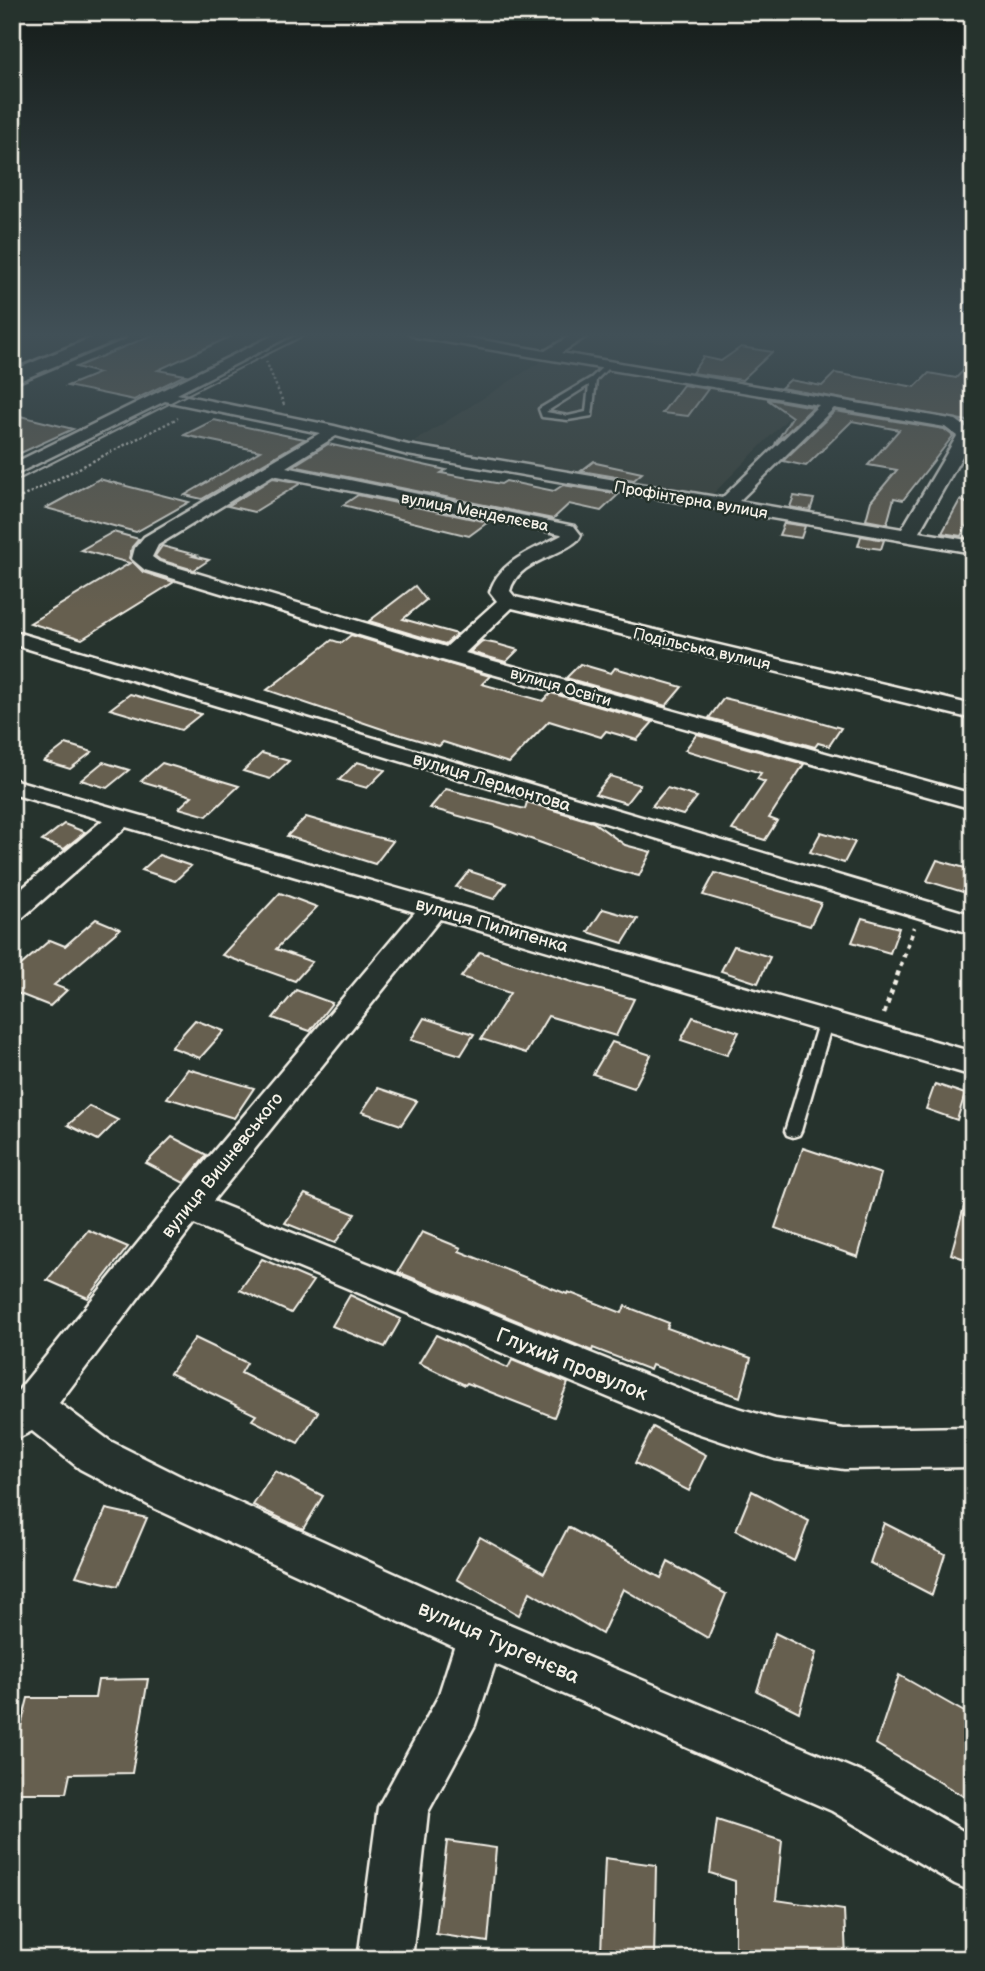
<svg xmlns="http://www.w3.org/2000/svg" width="985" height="1971" font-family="'Balsamiq Sans',sans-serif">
<rect width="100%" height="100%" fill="#26332d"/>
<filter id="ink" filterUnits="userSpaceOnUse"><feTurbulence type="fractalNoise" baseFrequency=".0143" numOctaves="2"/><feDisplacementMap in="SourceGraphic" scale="14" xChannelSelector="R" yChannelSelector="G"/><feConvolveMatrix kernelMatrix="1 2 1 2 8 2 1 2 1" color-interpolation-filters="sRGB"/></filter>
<g filter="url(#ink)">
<!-- built -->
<g fill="#394038">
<path d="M601,333H683L666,344Z"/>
<path d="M545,359L803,403L710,497L414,442Z"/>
</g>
<!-- building -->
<g fill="#665e50" stroke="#f4f1e8" stroke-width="2">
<path d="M157,333H238L158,370L185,375L134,400L67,386L99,373L76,367Z"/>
<path d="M741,347L772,352L742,380L692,373L703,357L721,361Z"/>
<path d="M973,361V422L781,388L790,380L822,386L835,373L915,387L929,373L956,378Z"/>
<path d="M683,385L708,389L688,416L662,413Z"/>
<path d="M768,400V399L813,407L775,444L792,417Z"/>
<path d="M835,411L944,429L953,436L903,500L894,498L887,524L866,520L871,501L897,470L868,465L899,430L852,421L806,466L783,461Z"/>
<path d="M12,414L73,429L12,457Z"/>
<path d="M214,420L289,436L305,439L202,499L185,495L260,451L184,435Z"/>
<path d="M328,444L446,470L441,473L501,484L506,481L554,491L563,485L619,494L601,511L569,504L553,519L293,466Z"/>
<path d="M594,461L596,463L642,473L634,480L581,471Z"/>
<path d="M273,478L301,483L254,512L228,506Z"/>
<path d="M99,479L189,502L136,532L46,508Z"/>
<path d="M358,495L488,522L469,536L343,505Z"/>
<path d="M794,496L814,499L810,511L790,507Z"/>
<path d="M960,500L973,506V514L961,536L942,533Z"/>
<path d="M784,523L805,526L801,538L779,535Z"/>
<path d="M113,532L139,539L132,547L129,558L143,572L174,582L82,639L30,623L130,563L81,550Z"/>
<path d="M861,536L884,540L881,549L858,546Z"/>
<path d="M162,546L196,555L193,556L209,560L194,570L160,560L155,556Z"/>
<path d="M415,586L426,600L403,619L457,634L445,644L369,621Z"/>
<path d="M351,635L490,676L482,684L543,701L551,693L653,722L637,740L606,731L601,737L549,721L509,763L443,742L439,746L391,732L267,690L332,640L341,643Z"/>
<path d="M482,641L497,644L518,650L506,662L470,652Z"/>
<path d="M580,664L611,673L615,668L682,687L666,706L566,678Z"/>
<path d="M130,694L201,714L181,730L110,709Z"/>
<path d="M724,698L799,716L841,728L829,746L818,743L815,747L709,718Z"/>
<path d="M697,734L804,764L769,818L777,821L765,840L732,830L765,782L757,779L761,773L685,750Z"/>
<path d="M66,744L92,752L70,769L44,761Z"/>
<path d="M262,753L289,761L270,779L243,771Z"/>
<path d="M103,762L129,770L107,788L81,780Z"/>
<path d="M357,762L385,770L367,788L339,780Z"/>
<path d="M162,763L239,786L207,816L179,808L192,796L141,781Z"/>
<path d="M610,776L640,785L626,803L595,794Z"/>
<path d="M667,788L697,797L683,815L652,806Z"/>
<path d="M446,789L525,809L527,802L593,822L625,845L651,852L639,876L613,869L492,825L430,808Z"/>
<path d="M306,817L368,835L393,841L375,864L287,836Z"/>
<path d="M64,824L85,832L64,849L42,841Z"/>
<path d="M821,832L855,842L844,863L810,852Z"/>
<path d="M159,855L191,866L175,881L142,870Z"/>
<path d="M937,860L972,870L963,892L927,881Z"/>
<path d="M469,871L506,883L494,899L456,887Z"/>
<path d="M715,873L772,889L821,903L810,926L703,895Z"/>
<path d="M280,893L317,907L276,949L312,962L295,981L222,955Z"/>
<path d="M603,909L638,919L623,943L588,932Z"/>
<path d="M862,918L899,928L890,953L852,942Z"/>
<path d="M96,919L120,929L54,985L67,990L50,1006L12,991V973L50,940L65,946Z"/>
<path d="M734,946L770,957L758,983L721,971Z"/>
<path d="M480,952L578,984L634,999L616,1036L548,1016L526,1053L481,1039L510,993L461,977Z"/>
<path d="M296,990L332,1003L310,1031L273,1018Z"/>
<path d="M693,1017L739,1032L727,1055L681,1040Z"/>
<path d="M424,1018L474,1034L461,1055L411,1040Z"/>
<path d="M195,1020L224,1031L200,1058L171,1047Z"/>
<path d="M612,1042L651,1055L634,1088L593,1074Z"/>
<path d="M188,1069L254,1088L234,1118L167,1098Z"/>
<path d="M935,1084L965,1094L957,1120L926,1109Z"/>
<path d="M378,1088L417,1101L401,1125L362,1112Z"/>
<path d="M89,1106L118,1120L98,1140L68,1125Z"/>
<path d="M172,1137L207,1155L184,1183L146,1163Z"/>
<path d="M803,1148L881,1174L858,1257L775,1228Z"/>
<path d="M305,1194L355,1214L335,1243L285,1223Z"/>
<path d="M966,1199H973V1262L951,1254Z"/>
<path d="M88,1230L128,1247L88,1298L47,1280Z"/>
<path d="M422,1232L461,1248L459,1251L567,1294L568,1292L622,1313L625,1306L669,1323L667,1328L751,1358L740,1397L652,1365L650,1370L593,1348L592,1351L398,1272Z"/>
<path d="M262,1259L313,1281L291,1313L240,1290Z"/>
<path d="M350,1295L401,1319L385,1347L332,1326Z"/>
<path d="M436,1335L508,1368L512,1360L568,1383L554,1417L467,1383L465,1385L419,1363Z"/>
<path d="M195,1338L247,1363L241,1373L318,1412L298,1443L252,1420L256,1415L170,1373Z"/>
<path d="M653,1427L706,1455L689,1491L635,1463Z"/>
<path d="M275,1471L323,1496L303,1529L253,1505Z"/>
<path d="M752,1491L809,1521L794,1561L736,1530Z"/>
<path d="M106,1509L147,1518L118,1586L76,1576Z"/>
<path d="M884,1523L945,1554L932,1595L870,1563Z"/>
<path d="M568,1527L661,1578L668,1562L726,1594L708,1638L623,1589L602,1634L530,1592L519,1615L457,1579L480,1537L544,1573Z"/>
<path d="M775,1633L816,1653L799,1712L757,1691Z"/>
<path d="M899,1675L973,1717V1802L876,1744Z"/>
<path d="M148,1679L132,1773L70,1774L66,1793H12V1762L28,1698H95L98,1680Z"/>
<path d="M717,1820L782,1841L776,1900L844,1910L846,1959H735V1881L710,1873Z"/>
<path d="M447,1841L496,1848L488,1942L436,1934Z"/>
<path d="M605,1858L656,1865L654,1959L601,1953Z"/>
</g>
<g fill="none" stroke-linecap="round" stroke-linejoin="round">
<!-- lane casing -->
<g stroke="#f4f1e8" stroke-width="5">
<g id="lane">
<path d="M605,365L610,366L596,380L592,416L568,420L542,417L539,409L591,378ZM589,385L586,412L568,416L546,412Z"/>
<path d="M826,1015L833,1020L801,1131L799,1135L793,1137L787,1135L785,1131L819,1020Z"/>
</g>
</g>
<!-- street casing -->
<g stroke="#f4f1e8" stroke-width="5">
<g id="street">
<path d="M278,333H296L177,394L334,426L408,445L722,498L819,405L416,337L409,333H441L545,351L575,333H592L561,353L956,420L972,432L973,437L919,532L973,541V553L408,455L336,436L286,467L574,526L581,535L579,539C559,558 518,560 510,591L515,597L973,705V719L512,608L465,653L973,794V809L442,660L145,570L132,559L135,548L144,537L320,433L165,401L12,476V464ZM834,408L945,427L957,436L902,529L739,501ZM273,475L561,534L562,535C536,549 499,560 490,592L497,601L446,647L159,562L152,557L158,545Z"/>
<path d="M12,631L973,915V934L12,644Z"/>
<path d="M12,779L973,1052V1076L440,919L213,1201L695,1395L775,1419L844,1429L973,1427V1467L844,1469L775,1459L679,1427L194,1224L59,1403L110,1441L184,1478L464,1605L868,1775L973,1837V1892L955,1884L832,1811L495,1664L475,1725L428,1812L412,1959H358L378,1807L438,1697L454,1647L154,1508L80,1469L32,1431L12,1441V1398L176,1196L415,912L126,827L22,918L12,921V897L103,820L12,794Z"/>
</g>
</g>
<!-- secondary casing -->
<g stroke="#f4f1e8" stroke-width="6">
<path id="secondary" d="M103,333H127L124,337L12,384V371Z"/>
</g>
<!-- path-far1 -->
<g stroke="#f4f1e8" stroke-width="2.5" stroke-dasharray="2.5 2.5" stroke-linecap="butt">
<path d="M266,361L284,405"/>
<path d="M12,502L178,418"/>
</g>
<!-- path -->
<path stroke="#f4f1e8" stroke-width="4.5" stroke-dasharray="5 5" stroke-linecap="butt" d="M884,1014L914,927"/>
<!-- lane -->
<use href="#lane" fill="#26332d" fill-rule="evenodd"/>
<!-- street -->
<use href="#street" fill="#26332d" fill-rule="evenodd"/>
<!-- secondary -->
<use href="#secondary" fill="#26332d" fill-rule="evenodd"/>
<!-- tram -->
<path stroke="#f4f1e8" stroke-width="2" d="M12,483L310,333"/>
</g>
</g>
<!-- sky -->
<linearGradient id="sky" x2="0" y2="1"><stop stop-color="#151c19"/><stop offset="0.55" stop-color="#415057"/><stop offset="1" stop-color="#415057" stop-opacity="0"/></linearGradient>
<rect width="985" height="609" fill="url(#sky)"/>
<g text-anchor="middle" stroke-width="5" stroke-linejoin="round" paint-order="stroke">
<!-- far-street labels -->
<g font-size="16" fill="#f4f1e8" stroke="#26332d">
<text transform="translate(691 499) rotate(10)" y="6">Профінтерна вулиця</text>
<text transform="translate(475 511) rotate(11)" y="6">вулиця Менделєєва</text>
<text transform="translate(702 648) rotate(13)" y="6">Подільська вулиця</text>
<text transform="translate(561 686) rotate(16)" y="6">вулиця Освіти</text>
</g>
<!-- street labels -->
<g font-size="18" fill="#f4f1e8" stroke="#26332d">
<text transform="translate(492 782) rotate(17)" y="6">вулиця Лермонтова</text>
<text transform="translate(492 925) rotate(16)" y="6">вулиця Пилипенка</text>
<text transform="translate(222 1165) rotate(-51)" y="6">вулиця Вишневського</text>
</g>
<!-- near-street labels -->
<g font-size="21" fill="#f4f1e8" stroke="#26332d">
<text transform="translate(572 1364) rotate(22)" y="7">Глухий провулок</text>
<text transform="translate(499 1642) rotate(24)" y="7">вулиця Тургенєва</text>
</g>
</g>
<!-- margin -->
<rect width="985" height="1971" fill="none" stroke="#26332d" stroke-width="42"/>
<rect x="21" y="21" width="943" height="1929" fill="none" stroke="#f4f1e8" stroke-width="2.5" filter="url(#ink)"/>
</svg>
